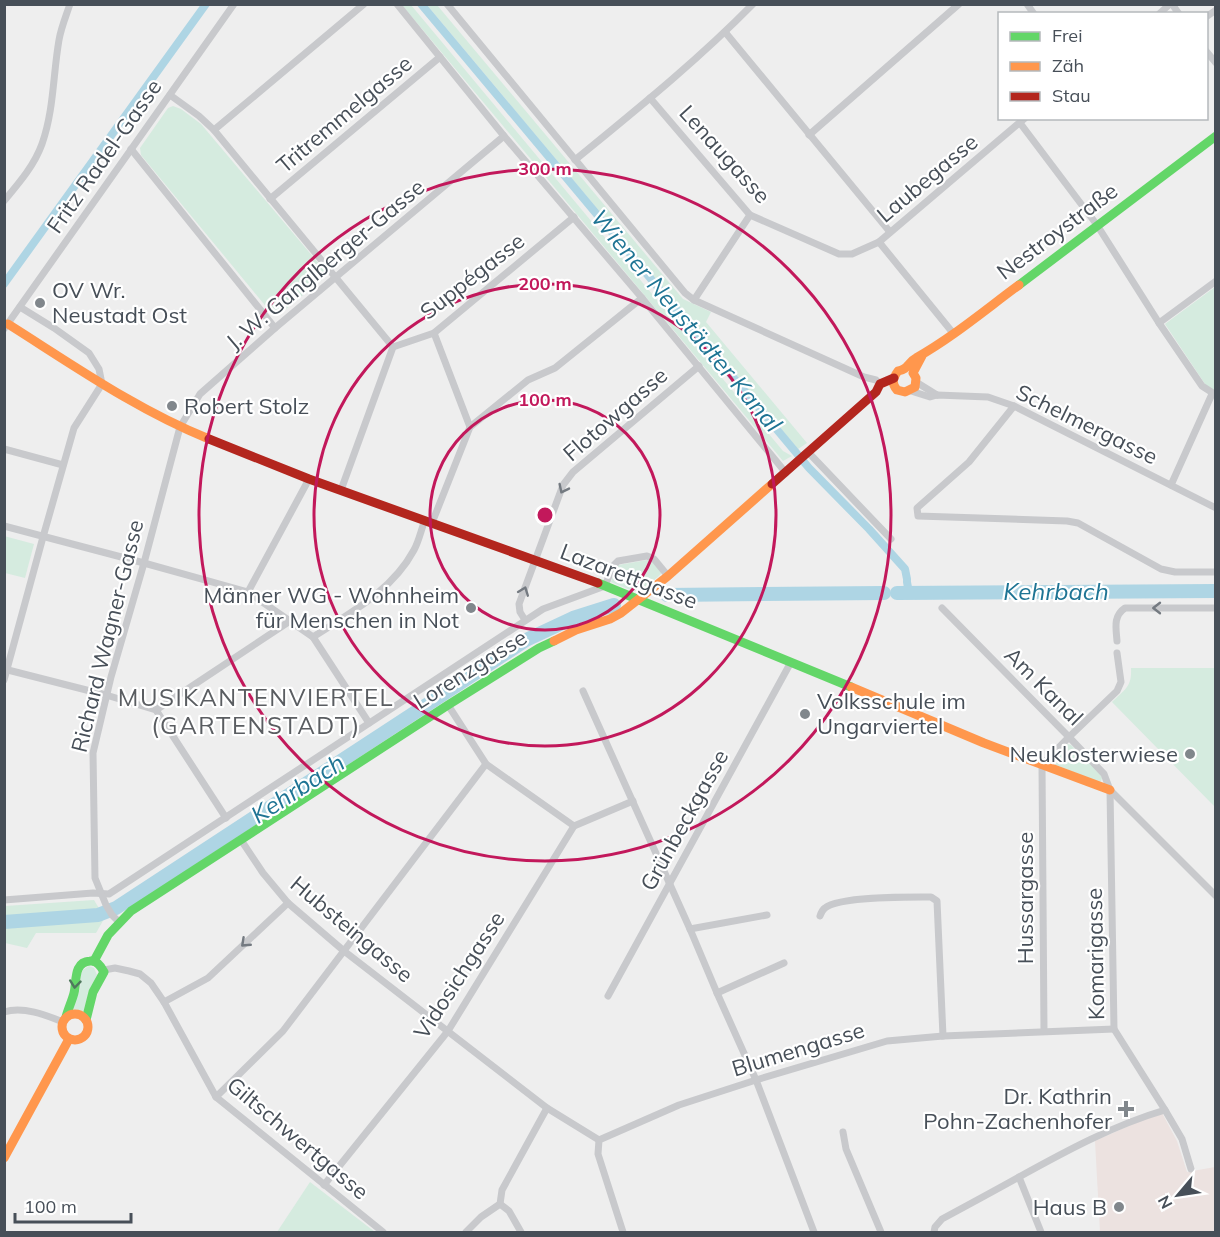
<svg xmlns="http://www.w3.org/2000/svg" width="1220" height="1237" font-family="Mulish,sans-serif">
<rect width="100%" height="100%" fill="#eee"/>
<!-- medical -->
<path fill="#ece2e0" d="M1162,1113L1177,1141L1187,1172L1215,1167V1232H1100L1095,1141L1142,1120Z"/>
<!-- green -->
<g fill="#d5ebdf">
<path d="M402,5H411L783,451L792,456L783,461Z"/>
<path d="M427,5H437L683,299L711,312L706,322L807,443L798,449Z"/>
<path d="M173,106L181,109L201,124L325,271V277L280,314L273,315L141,155L140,148L168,108Z"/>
<path d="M1215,287V390L1207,387L1165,324Z"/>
<path d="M4,536L34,544L25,578L5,573Z"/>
<path d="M647,560L653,562L661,572V574C636,596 641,594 611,582L616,568L618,565Z"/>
<path d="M1131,668H1215V807L1112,702C1125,689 1132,687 1131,668Z"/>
<path d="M1068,744L1071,745L1099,772L1102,778L1101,781L1099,782L1051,763L1050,761L1065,745Z"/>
<path d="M94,900L100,910L5,916V906Z"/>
<path d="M104,919L96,933H36L27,948L5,943V927Z"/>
<path d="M89,966L94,968L97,975L89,991L84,1013L79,1012H71L80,989L81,974L83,970Z"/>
<path d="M310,1182L375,1232H277Z"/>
</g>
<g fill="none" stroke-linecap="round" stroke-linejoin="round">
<!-- canal -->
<g stroke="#aed5e4" stroke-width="8">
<path d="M421,4L809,468L869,529L905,569L907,579"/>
<path d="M4,284L206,4"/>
<path d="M907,582L909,593"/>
</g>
<!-- river -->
<g stroke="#aed5e4" stroke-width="14">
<path d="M897,593L1216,591"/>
<path d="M667,595L884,593"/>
<path d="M4,922L98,915L116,908L526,640L573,618L614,605"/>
</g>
<!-- street -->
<g stroke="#c8c9cc" stroke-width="7">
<path d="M397,4L504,136L642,298L786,473"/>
<path d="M447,4L685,293L694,300L864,377L876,380L880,384"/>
<path d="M1027,4L1034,14"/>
<path d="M1172,4L1179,14"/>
<path d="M1159,14L1170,4"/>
<path d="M1206,17L1216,10"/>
<path d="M725,32L890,232"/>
<path d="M1206,51L1216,63"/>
<path d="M170,95L199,116L214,130L393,347"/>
<path d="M650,98L750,215L839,254H852L879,242L1025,118"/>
<path d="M1020,123L1097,225L1159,323L1202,386L1216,395"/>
<path d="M214,130L364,4"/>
<path d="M809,135L959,4"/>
<path d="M131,149L275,328"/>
<path d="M575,160C636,110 697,61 753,4"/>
<path d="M270,199L440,57"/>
<path d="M4,201C19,183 34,166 42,144C54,110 53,74 59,40C61,28 66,16 70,4"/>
<path d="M879,242L953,333"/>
<path d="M694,300L750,215"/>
<path d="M1159,323L1216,281"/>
<path d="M4,329L234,4"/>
<path d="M916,382L937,395"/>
<path d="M911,391L930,397L937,395L988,397L1014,406L1216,508"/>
<path d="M1014,406L969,462L917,508L918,516L1067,521L1078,523L1161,569L1175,572H1216"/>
<path d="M470,427L528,380L555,368L642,298"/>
<path d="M4,449L63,465"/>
<path d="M808,452L891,539"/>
<path d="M1171,485L1212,394"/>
<path d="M341,490L393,347L434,333L574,217"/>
<path d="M432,523L470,427L434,333"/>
<path d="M4,526L144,563L248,592L313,637L369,723"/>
<path d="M248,592L309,479"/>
<path d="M942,608L1069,737L1104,774L1110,790L1216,896"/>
<path d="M525,620L520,612L519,604L563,485L573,472L699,366"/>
<path d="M313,637C350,613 392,591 414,550C419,541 421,530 425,520"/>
<path d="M1117,641C1116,628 1113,616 1125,608H1216"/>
<path d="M4,669L106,695L156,710L226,818"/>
<path d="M4,680L43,537L74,428L102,384L99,369L89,353L54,328L20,307"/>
<path d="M583,691L690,929L717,993L756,1080L814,1232"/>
<path d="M448,705L486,764L574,826"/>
<path d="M156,710L290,621"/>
<path d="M1110,790L1114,1029L1165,1110L1182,1139L1191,1169"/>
<path d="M241,840L263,873L288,903L344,951L547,1108L599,1140"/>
<path d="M4,900L93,893L109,894L543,609L605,586L613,566L618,561L647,556L654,559L668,576"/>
<path d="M820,916C821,913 822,910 825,908C840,896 910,897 931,897L937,901L943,1036"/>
<path d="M119,922L112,915L106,905L95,878L93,753L111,677L144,563L180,427L200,394L275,328L504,136"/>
<path d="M690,929L767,915"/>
<path d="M104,970L115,968L129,971L140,974L151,983L164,1002L216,1097L383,1232"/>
<path d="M717,993L784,963"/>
<path d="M608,996L791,662"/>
<path d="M164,1002L208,978L288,903"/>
<path d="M4,1012C23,1006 46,1015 63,1022"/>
<path d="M1044,1031L1042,765L1069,737L1117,691L1121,682L1117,653"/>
<path d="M216,1097L283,1031L486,764"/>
<path d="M843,1132L846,1149L881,1232"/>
<path d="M1019,1177L1041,1232"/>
<path d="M324,1185L448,1031L574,826L633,801"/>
<path d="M500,1204L509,1211L521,1232"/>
<path d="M466,1232L481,1217L500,1204L502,1190L547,1108"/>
<path d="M623,1232L598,1154L599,1140L679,1105L756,1080L887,1041L943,1036L1114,1029"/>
<path d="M934,1232L935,1227L942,1219C968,1205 994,1191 1019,1177C1066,1151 1114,1125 1165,1110"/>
</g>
<!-- fast -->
<g stroke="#63d668" stroke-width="9">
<path d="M1019,285L1216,136"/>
<path d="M598,583L851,687"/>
<path d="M94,961L108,935L131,911L448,705L539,648L554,641"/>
<path d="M66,1017C68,1009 72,1001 74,993C77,982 73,962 90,961C97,960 101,966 104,972L93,992L86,1020"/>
</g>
<!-- slow -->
<g stroke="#ff974d" stroke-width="9">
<path d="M8,324C73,365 137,410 209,439"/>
<path d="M922,356L913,373L916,378L915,387L905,392L897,390C891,383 893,378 898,371C908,370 908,362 916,358C953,337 985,310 1019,285"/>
<path d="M554,641L576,630L610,619L621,613L668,576L772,484"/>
<path d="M851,687L984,743L1110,790"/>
<circle cx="75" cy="1027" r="13"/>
<path d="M4,1158L69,1039"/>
</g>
<!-- jam -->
<g stroke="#b3261e" stroke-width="9">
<path d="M209,439L309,479L598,583"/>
<path d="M772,484L876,392L880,384L894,378"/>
</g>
</g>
<!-- one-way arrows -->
<defs><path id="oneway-chevron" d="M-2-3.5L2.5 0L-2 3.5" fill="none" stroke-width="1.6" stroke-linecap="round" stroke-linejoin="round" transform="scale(1.5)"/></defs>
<g stroke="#747a81">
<use href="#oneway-chevron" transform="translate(563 489) rotate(116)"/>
<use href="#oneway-chevron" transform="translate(524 591) rotate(-69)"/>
<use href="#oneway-chevron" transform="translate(1157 608) rotate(180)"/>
<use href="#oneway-chevron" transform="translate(245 943) rotate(137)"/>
</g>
<use stroke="#4f785d" href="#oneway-chevron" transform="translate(75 984) rotate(96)"/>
<!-- distance rings -->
<g fill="none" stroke="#c2185b" stroke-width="3">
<circle cx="545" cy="515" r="115"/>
<circle cx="545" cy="515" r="231"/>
<circle cx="545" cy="515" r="346"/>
</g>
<!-- markers -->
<g fill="#81878c" stroke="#fff" stroke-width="2">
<circle cx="40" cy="303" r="6"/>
<circle cx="172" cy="406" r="6"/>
<circle cx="471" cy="608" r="6"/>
<circle cx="805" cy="714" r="6"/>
<circle cx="1190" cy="754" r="6"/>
<path d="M1123 1100h6v6h6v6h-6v6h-6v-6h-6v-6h6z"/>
<circle cx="1119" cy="1207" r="6"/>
</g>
<g text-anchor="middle" stroke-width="4.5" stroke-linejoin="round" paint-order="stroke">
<!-- street labels -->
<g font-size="22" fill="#474f58" stroke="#fff">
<text transform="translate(344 114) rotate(-40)" y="8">Tritremmelgasse</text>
<text transform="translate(725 154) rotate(48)" y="8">Lenaugasse</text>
<text transform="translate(104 156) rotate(-55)" y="8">Fritz Radel-Gasse</text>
<text transform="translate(927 178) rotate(-40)" y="8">Laubegasse</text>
<text transform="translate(1057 231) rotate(-37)" y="8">Nestroystraße</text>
<text transform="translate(325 264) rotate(-40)" y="8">J. W. Ganglberger-Gasse</text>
<text transform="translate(472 276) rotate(-38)" y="8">Suppégasse</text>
<text transform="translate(615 414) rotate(-41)" y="8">Flotowgasse</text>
<text transform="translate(1087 424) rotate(26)" y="8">Schelmergasse</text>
<text transform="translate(629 576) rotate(21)" y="8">Lazarettgasse</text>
<text transform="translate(107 636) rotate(-76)" y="8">Richard Wagner-Gasse</text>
<text transform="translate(470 669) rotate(-32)" y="8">Lorenzgasse</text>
<text transform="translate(1044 686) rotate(45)" y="8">Am Kanal</text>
<text transform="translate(684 820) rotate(-61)" y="8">Grünbeckgasse</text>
<text transform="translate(1025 898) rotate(-90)" y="8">Hussargasse</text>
<text transform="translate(352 929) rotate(40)" y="8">Hubsteingasse</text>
<text transform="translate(1095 954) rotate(-91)" y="8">Komarigasse</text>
<text transform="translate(459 975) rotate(-57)" y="8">Vidosichgasse</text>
<text transform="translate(798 1049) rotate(-17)" y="8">Blumengasse</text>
<text transform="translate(298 1138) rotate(40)" y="8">Giltschwertgasse</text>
</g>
<!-- poi labels -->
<g font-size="22" fill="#474f58" stroke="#fff" text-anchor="end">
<text x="52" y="298" text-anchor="start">OV Wr.<tspan x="52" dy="25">Neustadt Ost</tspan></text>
<text x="184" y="414" text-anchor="start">Robert Stolz</text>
<text x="459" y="603">Männer WG - Wohnheim<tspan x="459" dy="25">für Menschen in Not</tspan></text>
<text x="817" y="709" text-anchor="start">Volksschule im<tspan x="817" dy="25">Ungarviertel</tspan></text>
<text x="1178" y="762">Neuklosterwiese</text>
<text x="1112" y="1104">Dr. Kathrin<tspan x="1112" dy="25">Pohn-Zachenhofer</tspan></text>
<text x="1107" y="1215">Haus B</text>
</g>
<!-- water labels -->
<g font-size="24" font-style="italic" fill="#1e7494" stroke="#fff">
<text transform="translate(686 321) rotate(50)" y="8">Wiener Neustädter Kanal</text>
<text x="1056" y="600">Kehrbach</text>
<text transform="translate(298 789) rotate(-33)" y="8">Kehrbach</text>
</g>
<!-- neighbourhood labels -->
<g font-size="24" letter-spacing="1.5" fill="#5a5d61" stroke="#fff">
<text x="256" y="706">MUSIKANTENVIERTEL<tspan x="256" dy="28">(GARTENSTADT)</tspan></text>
</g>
</g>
<circle cx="545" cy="515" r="9" fill="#c2185b" stroke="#fff" stroke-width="3"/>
<g font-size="18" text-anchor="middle" font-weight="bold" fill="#c2185b" stroke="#fff" stroke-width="4.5" stroke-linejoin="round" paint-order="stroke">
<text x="545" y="175">300 m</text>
<text x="545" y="290">200 m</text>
<text x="545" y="406">100 m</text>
</g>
<!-- border -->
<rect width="1220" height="1237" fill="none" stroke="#474f58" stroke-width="12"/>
<!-- legend -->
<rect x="998" y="12" width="210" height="108" fill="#ffffff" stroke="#b5b9bc" stroke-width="1.5"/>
<rect x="1010" y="32" width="30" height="9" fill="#63d668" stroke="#b5b9bc" stroke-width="1.5"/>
<text x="1052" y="42" font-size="18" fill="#474f58">Frei</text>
<rect x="1010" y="62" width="30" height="9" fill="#ff974d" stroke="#b5b9bc" stroke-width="1.5"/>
<text x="1052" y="72" font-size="18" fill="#474f58">Zäh</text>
<rect x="1010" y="92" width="30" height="9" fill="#b3261e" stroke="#b5b9bc" stroke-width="1.5"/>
<text x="1052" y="102" font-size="18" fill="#474f58">Stau</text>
<!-- north arrow -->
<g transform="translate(1178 1195) rotate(241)" stroke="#ffffff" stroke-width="4.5" paint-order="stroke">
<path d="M0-4.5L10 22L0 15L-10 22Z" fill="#474f58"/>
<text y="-9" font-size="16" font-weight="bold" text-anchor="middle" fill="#474f58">N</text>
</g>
<!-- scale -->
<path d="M15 1213v9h116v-9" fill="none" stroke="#474f58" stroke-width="3"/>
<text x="24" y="1213" font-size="18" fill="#474f58" stroke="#ffffff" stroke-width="4.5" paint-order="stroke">100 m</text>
</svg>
